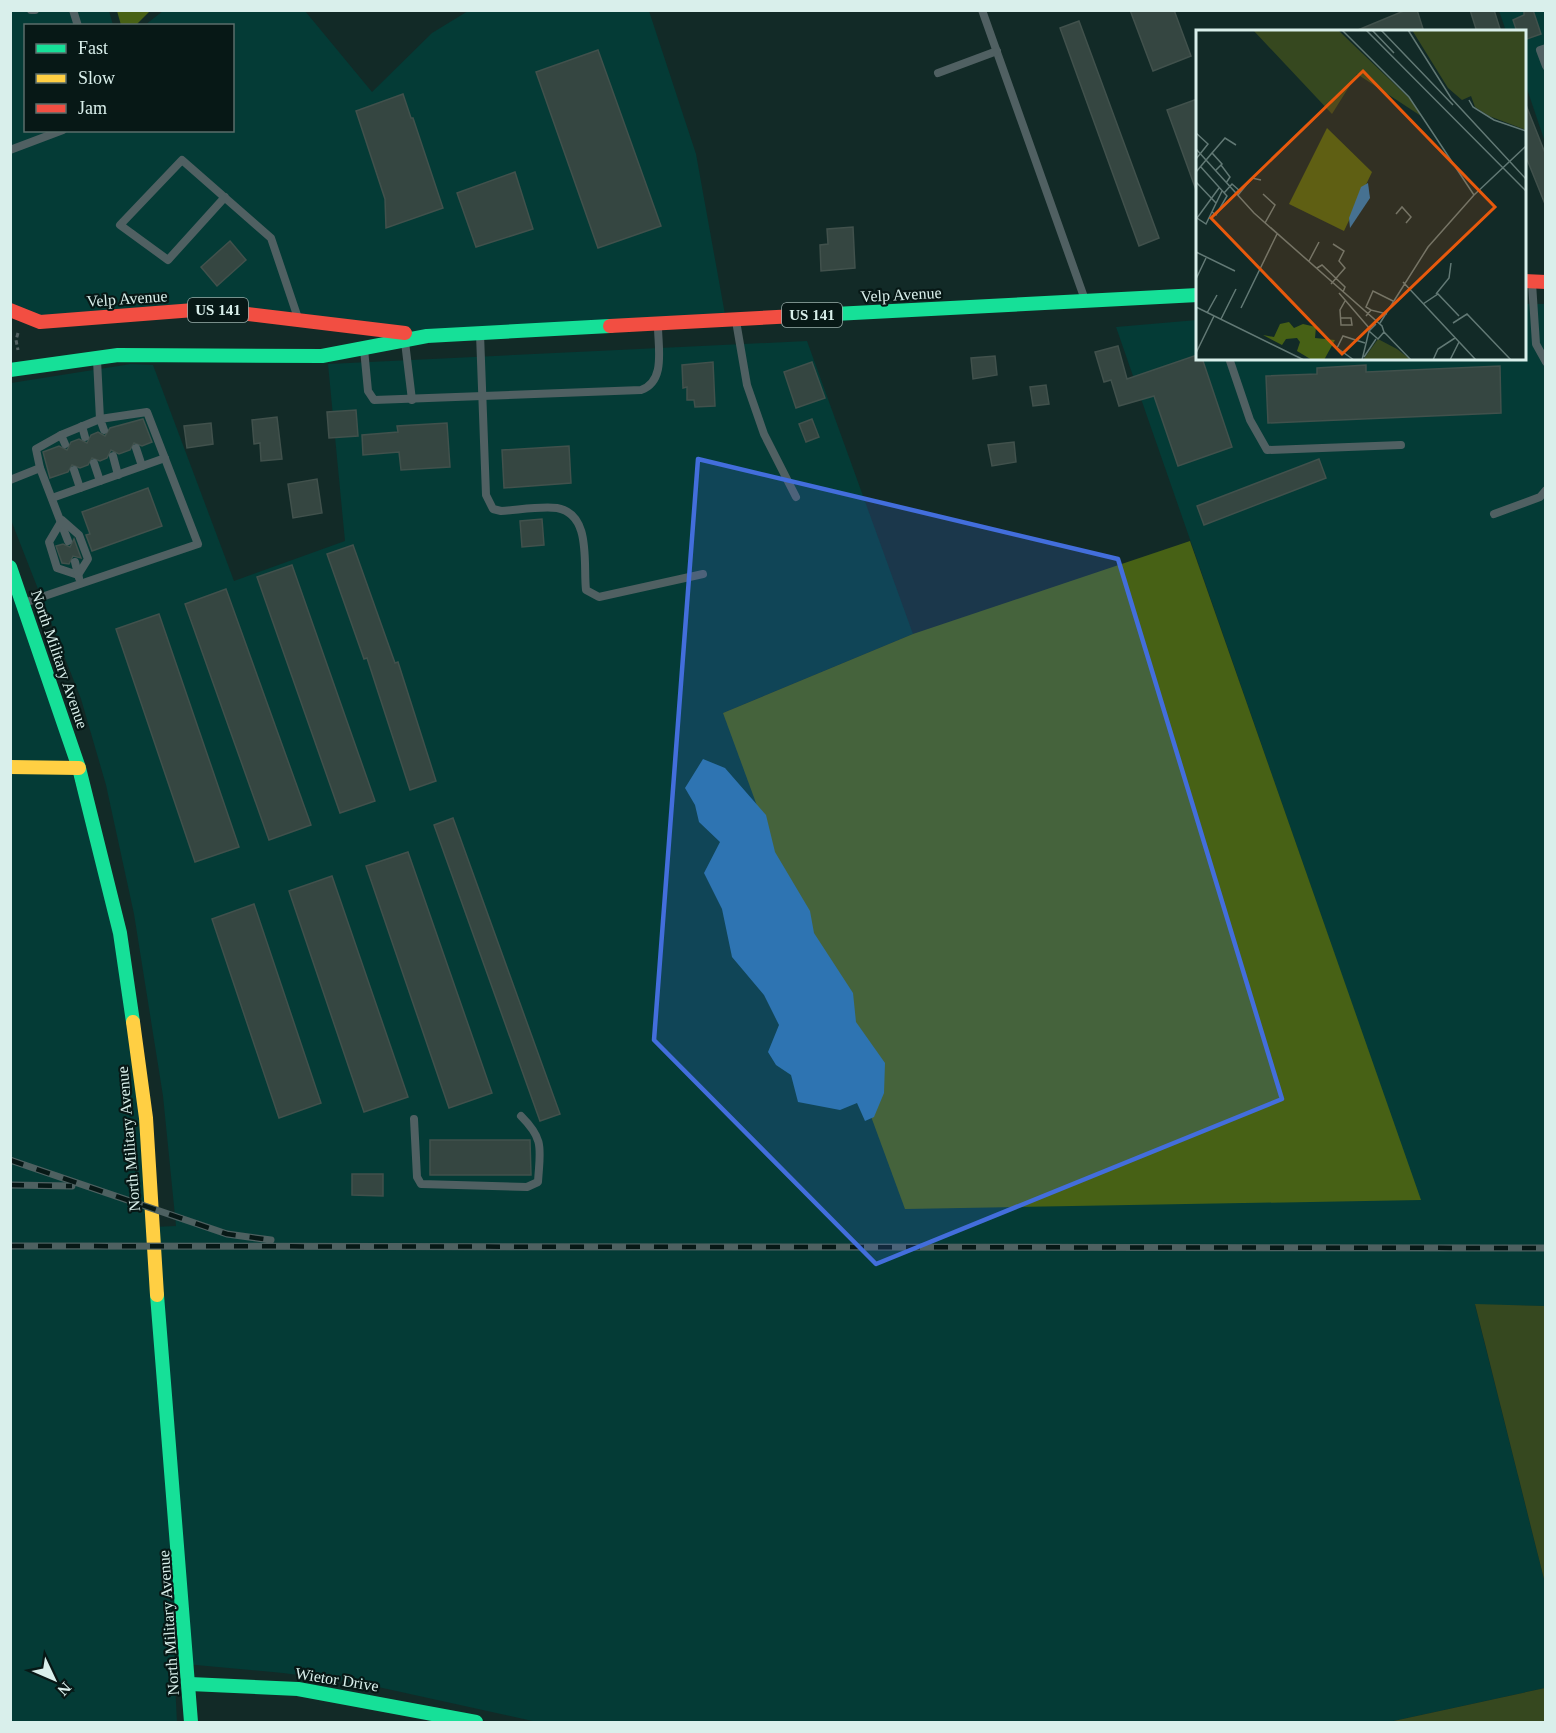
<svg xmlns="http://www.w3.org/2000/svg" width="1556" height="1733" font-family="Georgia,serif">
<rect width="100%" height="100%" fill="#122a27"/>
<!-- built -->
<g fill="#043b36">
<path d="M10,11H109L113,25L26,26V130H232V26L145,25L163,11H305L372,92L432,33L468,11H649L696,154L726,320L427,336L207,309L40,322L11,310Z"/>
<path d="M1499,11H1545V142L1525,83L1524,32L1506,31Z"/>
<path d="M1525,304H1545V1306L1475,1305L1545,1583V1688L1389,1722H537L360,1683L283,1673L174,1663L177,1722H11V568L120,933L153,1227L176,1226L163,1096L134,914L106,785L81,699L11,520V383L131,364L153,365L234,581L345,541L328,364L807,341L913,634L723,713L1420,1200L1116,327L1197,320L1198,358H1524Z"/>
</g>
<!-- green -->
<g fill="#36481f">
<path d="M1475,1304L1545,1306V1583Z"/>
<path d="M1545,1688V1722H1389Z"/>
</g>
<!-- forest -->
<g fill="#476115">
<path d="M117,11V10L150,11L135,26L121,25Z"/>
<path d="M1190,541L1421,1200L905,1209L723,713L913,634Z"/>
</g>
<!-- water -->
<path fill="#2a76a8" d="M703,759L725,768L766,815L775,852L810,911L814,933L853,993L856,1022L885,1063L884,1093L874,1117L865,1121L857,1103L840,1110L798,1102L791,1075L776,1065L768,1052L779,1025L764,995L732,957L722,909L704,873L720,842L699,822L695,805L685,788Z"/>
<!-- building -->
<g fill="#354641" stroke="#41514c" stroke-width="1.5">
<path d="M1130,10H1174L1191,56L1153,71Z"/>
<path d="M1406,10H1417L1424,32H1353Z"/>
<path d="M1470,10H1494L1501,32H1477Z"/>
<path d="M1524,10H1533L1541,34L1524,40V32H1517L1513,20L1524,15Z"/>
<path d="M1079,21L1159,238L1139,246L1060,28Z"/>
<path d="M598,50L661,226L598,248L536,72Z"/>
<path d="M403,94L411,118H413L443,208L386,228L385,199L356,111Z"/>
<path d="M1197,99V189L1196,190L1167,110Z"/>
<path d="M1524,100L1545,153V204L1524,152Z"/>
<path d="M515,172L533,229L476,247L457,193Z"/>
<path d="M853,227L855,268L821,271L820,245L828,244L827,229Z"/>
<path d="M230,241L246,260L217,286L201,267Z"/>
<path d="M1118,346L1127,379L1197,355V358H1202L1232,447L1178,466L1154,396L1119,406L1111,380L1104,382L1095,352Z"/>
<path d="M995,356L997,375L973,379L971,358Z"/>
<path d="M713,362L715,406L695,407L694,400H687V387L683,388L682,365Z"/>
<path d="M812,362L825,398L796,408L784,372Z"/>
<path d="M1366,365V372L1500,366L1501,413L1268,423L1266,376L1317,374V368Z"/>
<path d="M1046,385L1049,404L1033,406L1030,387Z"/>
<path d="M356,410L358,436L329,438L327,412Z"/>
<path d="M277,417L282,459L261,461L260,443L254,444L252,420Z"/>
<path d="M143,419L152,442L142,446L134,443L130,450L119,454L111,450L107,458L100,461L92,458L88,465L80,468L72,465L68,472L50,478L43,452L59,446L67,450L71,442L79,439L87,443L91,435L98,432L105,436L110,428Z"/>
<path d="M812,419L819,437L806,442L799,424Z"/>
<path d="M211,423L213,444L187,448L184,426Z"/>
<path d="M447,423L450,467L401,470L399,452L363,455L362,435L398,432L397,426Z"/>
<path d="M1014,442L1016,462L992,466L988,445Z"/>
<path d="M569,446L571,483L504,488L502,450Z"/>
<path d="M1319,459L1326,478L1204,525L1197,506Z"/>
<path d="M317,479L322,513L293,518L288,484Z"/>
<path d="M148,488L162,526L92,551L86,535L90,534L82,512Z"/>
<path d="M542,519L544,545L522,547L520,521Z"/>
<path d="M74,539L81,558L73,556L69,564L62,563L56,546L63,544L70,547Z"/>
<path d="M353,545L395,663L398,662L436,781L410,790L367,658L364,659L327,554Z"/>
<path d="M292,565L375,801L340,813L257,577Z"/>
<path d="M226,589L311,825L269,840L185,604Z"/>
<path d="M159,614L239,847L195,862L116,629Z"/>
<path d="M453,818L560,1114L540,1121L434,825Z"/>
<path d="M408,852L492,1093L449,1108L366,866Z"/>
<path d="M332,876L408,1097L364,1112L289,891Z"/>
<path d="M254,904L321,1103L279,1118L212,919Z"/>
<path d="M430,1140H530L531,1175H430Z"/>
<path d="M352,1174H383V1196L352,1195Z"/>
</g>
<g fill="none" stroke-linecap="round" stroke-linejoin="round">
<!-- path -->
<path stroke="#536262" stroke-width="3" stroke-dasharray="4.5 3" stroke-linecap="butt" d="M18,333L16,340L18,350"/>
<!-- lane -->
<g stroke="#506062" stroke-width="8">
<path d="M31,10H35"/>
<path d="M73,10L78,26"/>
<path d="M982,10L1084,297"/>
<path d="M1546,48L1540,50L1546,66"/>
<path d="M938,73L997,51"/>
<path d="M10,150L63,130"/>
<path d="M225,197L168,260L120,225L182,160L271,238L298,318"/>
<path d="M1532,283L1536,344L1546,362"/>
<path d="M736,321L747,385L764,434L796,497"/>
<path d="M480,334L486,495L493,509L501,511C518,510 540,506 557,508C592,514 583,564 586,590L599,597L703,574"/>
<path d="M405,342L412,400"/>
<path d="M364,349L368,391L374,400L641,390C666,381 658,348 658,326"/>
<path d="M1229,358L1250,420L1267,450L1401,445"/>
<path d="M82,426L85,437"/>
<path d="M61,435L65,444"/>
<path d="M136,448L142,466"/>
<path d="M113,456L118,475"/>
<path d="M94,463L100,481"/>
<path d="M40,468L68,541"/>
<path d="M74,470L80,488"/>
<path d="M10,480L40,468L36,449L61,435L100,419L97,360"/>
<path d="M52,498L165,458"/>
<path d="M1494,514L1540,497L1546,490"/>
<path d="M62,520L79,535L88,559L78,575L57,568L49,542Z"/>
<path d="M75,562L79,578"/>
<path d="M24,603L198,544L147,412L100,419L104,430"/>
<path d="M414,1119L417,1177L421,1184L527,1187L538,1182C540,1149 545,1140 521,1116"/>
</g>
<!-- fast -->
<g stroke="#16e098" stroke-width="14">
<path d="M815,315L1198,295"/>
<path d="M10,370L118,355L322,356L427,336L610,326"/>
<path d="M10,567L79,768L120,933L133,1022"/>
<path d="M157,1295L191,1722"/>
<path d="M190,1684L298,1689L476,1722"/>
</g>
<!-- slow -->
<g stroke="#ffcf43" stroke-width="14">
<path d="M10,767L79,768"/>
<path d="M133,1022L146,1118L157,1295"/>
</g>
<!-- jam -->
<g stroke="#f24e42" stroke-width="14">
<path d="M1524,281L1546,282"/>
<path d="M10,310L40,322L207,309L405,333"/>
<path d="M610,326L815,315"/>
</g>
<!-- rail casing -->
<g stroke="#4e6161" stroke-width="7">
<g id="rail">
<path d="M10,1160L227,1234L271,1240"/>
<path d="M10,1185L72,1186"/>
<path d="M10,1246L1546,1248"/>
</g>
</g>
<!-- rail -->
<use href="#rail" stroke="#071816" stroke-width="4.5" stroke-dasharray="14" stroke-linecap="butt"/>
</g>
<!-- marked area -->
<path fill="#436edc" fill-opacity="0.2" stroke="#436edc" stroke-width="4.5" stroke-linejoin="round" d="M698,459L1118,559L1282,1099L876,1264L654,1040Z"/>
<g text-anchor="middle" stroke-width="4.5" stroke-linejoin="round" paint-order="stroke">
<!-- shield labels -->
<g fill="#071816" stroke="#9aaeab" stroke-width="1.5">
<rect x="188" y="298" width="60" height="24" rx="4.5"/>
<rect x="782" y="303" width="60" height="24" rx="4.5"/>
</g>
<g font-size="15" font-weight="bold" fill="#d9efeb">
<text x="218" y="315">US 141</text>
<text x="812" y="320">US 141</text>
</g>
<!-- street labels -->
<g font-size="16" fill="#d9efeb" stroke="#071816">
<text transform="translate(901 294) rotate(-3)" y="6">Velp Avenue</text>
<text transform="translate(127 298) rotate(-4)" y="6">Velp Avenue</text>
<text transform="translate(60 659) rotate(71)" y="6">North Military Avenue</text>
<text transform="translate(128 1139) rotate(-95)" y="6">North Military Avenue</text>
<text transform="translate(168 1623) rotate(-94)" y="6">North Military Avenue</text>
<text transform="translate(337 1679) rotate(9)" y="6">Wietor Drive</text>
</g>
</g>
<!-- overview -->
<g transform="translate(1196 30)">
<rect width="330" height="330" fill="#122a27"/>
<path d="M57,0H142L214,69L225,86L161,44L136,84ZM216,0H330V100L293,86L279,77L275,66L266,70L252,58ZM182,309L201,319L215,330H167Z" fill="#36481f"/>
<path d="M131,98L176,142L148,201L93,174ZM93,292L98,298L107,294L120,297L119,308L139,310L128,330H116L101,321L104,312L101,308L90,309L86,315L67,305L78,307L84,294Z" fill="#476115"/>
<path d="M172,153L174,168L154,198L153,188L165,157Z" fill="#2a76a8"/>
<path fill="none" stroke="#627975" stroke-width="1.5" d="M146,0L213,67L278,165M170,0L330,161M176,0L198,23M185,0L257,75M212,0L255,68L330,149M273,70L277,77L298,90L330,101M0,103L12,114L0,129M0,119L58,183L186,296L188,302L182,309L173,301L180,294M16,123L29,108L40,115M25,135L34,147L30,153M4,136L31,166L20,185L16,182M0,142L16,123L26,134L19,141M0,152L20,173M23,158L1,188L10,194L26,161M28,163L36,154L45,162M67,164L79,175L69,193M42,165L56,148L65,150M200,184L206,177L215,187L210,193M0,222L39,241M113,231L123,212M121,238L126,235L149,257L147,262M0,249L10,228M207,252L280,330M135,254L149,238L143,231L148,221L137,214M143,263L174,299M240,264L253,248L255,233M227,274L242,264L263,286M0,277L108,330M45,278L81,204M175,280L170,277L177,261L197,271M11,283L21,265M170,286L175,280L191,284M145,288H155L156,295H145L144,280L149,271M25,289L40,259M184,293L232,217L278,165L330,116M257,293L271,284L315,330M188,302L215,330M0,323L18,286M168,327L180,309M158,330L141,318L147,306L169,313M166,330L173,301M237,330L242,319L259,308M254,330L263,312"/>
<path fill="#e8590c" fill-opacity="0.15" stroke="#e8590c" stroke-width="3" d="M167,41L299,177L146,324L15,188Z"/>
<rect width="330" height="330" fill="none" stroke="#d9efeb" stroke-width="3"/>
</g>
<!-- border -->
<rect width="1556" height="1733" fill="none" stroke="#d9efeb" stroke-width="24"/>
<!-- legend -->
<rect x="24" y="24" width="210" height="108" fill="#071816" stroke="#5b6e6b" stroke-width="1.5"/>
<rect x="36" y="44" width="30" height="9" fill="#16e098" stroke="#5b6e6b" stroke-width="1.5"/>
<text x="78" y="54" font-size="18" fill="#d9efeb">Fast</text>
<rect x="36" y="74" width="30" height="9" fill="#ffcf43" stroke="#5b6e6b" stroke-width="1.5"/>
<text x="78" y="84" font-size="18" fill="#d9efeb">Slow</text>
<rect x="36" y="104" width="30" height="9" fill="#f24e42" stroke="#5b6e6b" stroke-width="1.5"/>
<text x="78" y="114" font-size="18" fill="#d9efeb">Jam</text>
<!-- north arrow -->
<g transform="translate(54 1679) rotate(134)" stroke="#071816" stroke-width="4.5" paint-order="stroke">
<path d="M0-4.5L10 22L0 15L-10 22Z" fill="#d9efeb"/>
<text y="-9" font-size="16" font-weight="bold" text-anchor="middle" fill="#d9efeb">N</text>
</g>
</svg>
